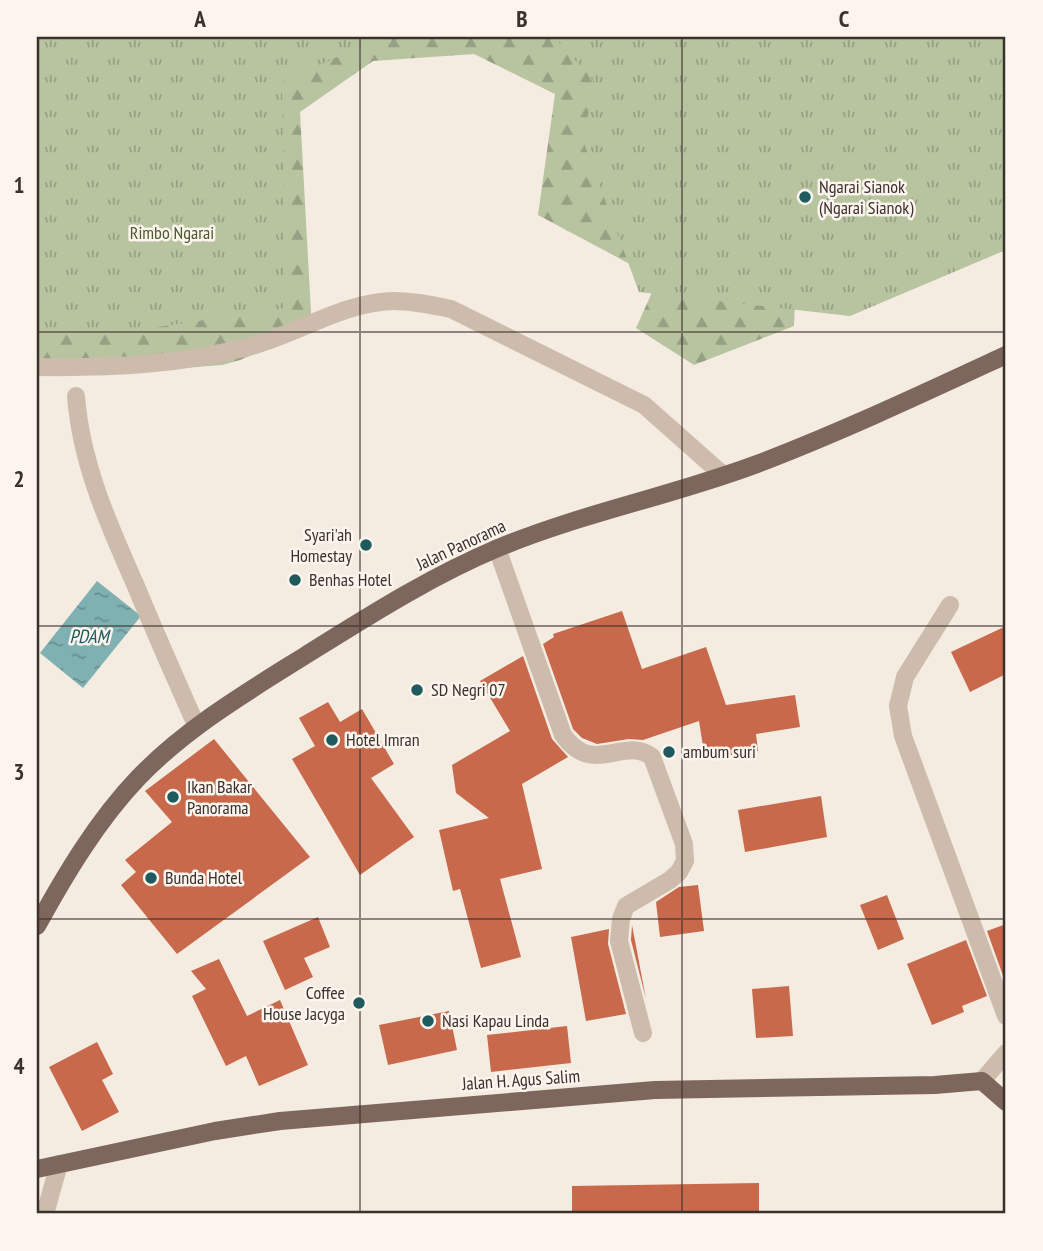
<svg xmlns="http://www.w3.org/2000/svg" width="1043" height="1251" font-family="'PT Sans Narrow',sans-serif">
<defs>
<pattern id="forest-firs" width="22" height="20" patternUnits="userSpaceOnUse" patternTransform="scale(1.75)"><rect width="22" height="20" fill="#b8c4a0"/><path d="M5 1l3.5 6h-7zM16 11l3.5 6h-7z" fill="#97a083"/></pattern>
<pattern id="park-tufts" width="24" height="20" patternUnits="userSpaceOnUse" patternTransform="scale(1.75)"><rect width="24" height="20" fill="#b8c4a0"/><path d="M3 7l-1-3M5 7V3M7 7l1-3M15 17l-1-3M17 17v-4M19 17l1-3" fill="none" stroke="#97a083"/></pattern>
<pattern id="water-ripples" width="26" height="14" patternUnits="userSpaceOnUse" patternTransform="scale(1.75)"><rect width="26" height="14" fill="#7fb0b2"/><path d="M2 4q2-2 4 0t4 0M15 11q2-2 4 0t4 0" fill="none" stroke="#699091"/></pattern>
</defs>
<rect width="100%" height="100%" fill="#f4ebe1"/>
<!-- forest -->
<path fill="url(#forest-firs)" d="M37,37H1006L796,275L794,326L694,365L636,328L658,279L538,215L555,94L474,54L373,61L300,112L312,331L240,360L222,365L182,368L37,370Z"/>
<!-- park -->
<g fill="url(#park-tufts)">
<path d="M37,37H381L282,82L285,308L92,337L37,328Z"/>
<path d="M554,37H1006V252H1001L850,316L639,292L584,143L593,80Z"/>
</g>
<!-- water -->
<path fill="url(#water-ripples)" d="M97,581L141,616L83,688L40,653Z"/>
<!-- building -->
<g fill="#c8694b">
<path d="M622,611L642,669L706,647L726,705L795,695L800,727L756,734L758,751L705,759L699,721L643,740L629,739L597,744L582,738L573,729L543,644L554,637L553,634Z"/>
<path d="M1006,626V674L970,692L951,652Z"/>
<path d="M523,656L552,739L568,757L522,784L542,869L500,879L521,957L481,968L460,889L453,891L439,830L489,818L456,793L452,765L510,731L480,681Z"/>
<path d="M328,702L340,722L362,709L394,764L371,778L414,837L360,875L292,759L315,746L299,718Z"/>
<path d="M214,739L310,857L177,954L121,885L136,872L125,860L172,822L145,791Z"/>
<path d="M821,796L827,837L745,852L738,810Z"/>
<path d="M698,885L704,931L660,937L656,902L679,887Z"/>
<path d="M887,895L904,939L878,950L860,905Z"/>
<path d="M318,917L330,947L304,958L313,977L285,990L263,941Z"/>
<path d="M1006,924V984L987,931Z"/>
<path d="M632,925L646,999L631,940Z"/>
<path d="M609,929L608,944L626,1014L586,1021L571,937Z"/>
<path d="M966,940L987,996L962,1006L964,1012L932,1025L907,964Z"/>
<path d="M219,959L247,1016L280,1000L308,1065L259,1086L246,1056L226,1066L192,996L206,989L191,971Z"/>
<path d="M789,986L793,1036L756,1038L752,989Z"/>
<path d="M449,1011L457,1050L388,1065L379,1025Z"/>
<path d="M567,1026L571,1063L491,1072L487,1035Z"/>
<path d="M97,1042L113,1074L102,1080L119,1112L82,1131L49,1067Z"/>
<path d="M759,1183V1214H572V1186Z"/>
</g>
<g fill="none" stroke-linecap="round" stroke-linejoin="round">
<!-- minor -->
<g stroke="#cdbbac" stroke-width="18">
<path d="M37,367C110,368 184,365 255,345C300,332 345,302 393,301C413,301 432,305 451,309L644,405L723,475"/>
<path d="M76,396C81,463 108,523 135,584C155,632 176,680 197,727"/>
<path d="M497,548L563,735C594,778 623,735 652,757L684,844L685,861L679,872L670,880L626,906L621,919L619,941L643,1033"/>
<path d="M950,605L905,677L898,706L903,736L1006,1016"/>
<path d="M982,1081L1006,1053"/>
<path d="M45,1214L59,1164"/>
</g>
<!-- major -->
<g stroke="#7d675c" stroke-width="18">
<path d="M37,926C65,875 97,821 138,778C186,728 247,692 306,655C367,617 431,576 498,548C582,513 672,496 757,464C841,432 924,393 1006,355"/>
<path d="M37,1169L215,1131L280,1121L655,1090L935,1085L982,1081L1006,1102"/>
</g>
</g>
<!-- grid -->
<path fill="none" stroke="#3b302b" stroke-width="2" stroke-opacity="0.55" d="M360,37V1214M682,37V1214M37,332H1006M37,626H1006M37,919H1006"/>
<!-- markers -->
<g fill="#1f5a5e" stroke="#fbf5ee" stroke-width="2.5">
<circle cx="805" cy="197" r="7"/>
<circle cx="366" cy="545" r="7"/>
<circle cx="295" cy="580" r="7"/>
<circle cx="417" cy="690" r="7"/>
<circle cx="332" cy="740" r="7"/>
<circle cx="669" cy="752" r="7"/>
<circle cx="173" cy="797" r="7"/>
<circle cx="151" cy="878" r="7"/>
<circle cx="359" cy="1003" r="7"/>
<circle cx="428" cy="1021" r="7"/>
</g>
<g text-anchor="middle" stroke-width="5" stroke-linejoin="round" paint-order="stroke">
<!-- poi labels -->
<g font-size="18" fill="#3b302b" stroke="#fbf5ee" text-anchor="start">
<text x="819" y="193">Ngarai Sianok<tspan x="819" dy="21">(Ngarai Sianok)</tspan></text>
<text x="352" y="541" text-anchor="end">Syari'ah<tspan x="352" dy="21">Homestay</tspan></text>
<text x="309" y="586">Benhas Hotel</text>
<text x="431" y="696">SD Negri 07</text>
<text x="346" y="746">Hotel Imran</text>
<text x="683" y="758">ambum suri</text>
<text x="187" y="793">Ikan Bakar<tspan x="187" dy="21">Panorama</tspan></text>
<text x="165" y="884">Bunda Hotel</text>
<text x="345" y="999" text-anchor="end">Coffee<tspan x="345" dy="21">House Jacyga</tspan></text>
<text x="442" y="1027">Nasi Kapau Linda</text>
</g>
<!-- park labels -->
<g font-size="18" fill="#4a5a2e" stroke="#fbf5ee">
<text x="172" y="239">Rimbo Ngarai</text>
</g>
<!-- street labels -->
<g font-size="18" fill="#3b302b" stroke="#fbf5ee">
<text transform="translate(461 545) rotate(-25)" y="6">Jalan Panorama</text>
<text transform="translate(521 1080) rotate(-4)" y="6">Jalan H. Agus Salim</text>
</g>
<!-- water labels -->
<g font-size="19" font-style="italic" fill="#1f5a5e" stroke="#fbf5ee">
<text x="89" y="643">PDAM</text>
</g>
</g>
<!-- border -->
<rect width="1043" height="1251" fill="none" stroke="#fbf5ee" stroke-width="77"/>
<rect x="38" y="38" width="966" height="1174" fill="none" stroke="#3b302b" stroke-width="2.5"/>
<g font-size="23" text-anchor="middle" font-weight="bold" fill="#3b302b">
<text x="200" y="27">A</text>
<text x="522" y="27">B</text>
<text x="844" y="27">C</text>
<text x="19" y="193">1</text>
<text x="19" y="487">2</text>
<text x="19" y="780">3</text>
<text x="19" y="1074">4</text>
</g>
</svg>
